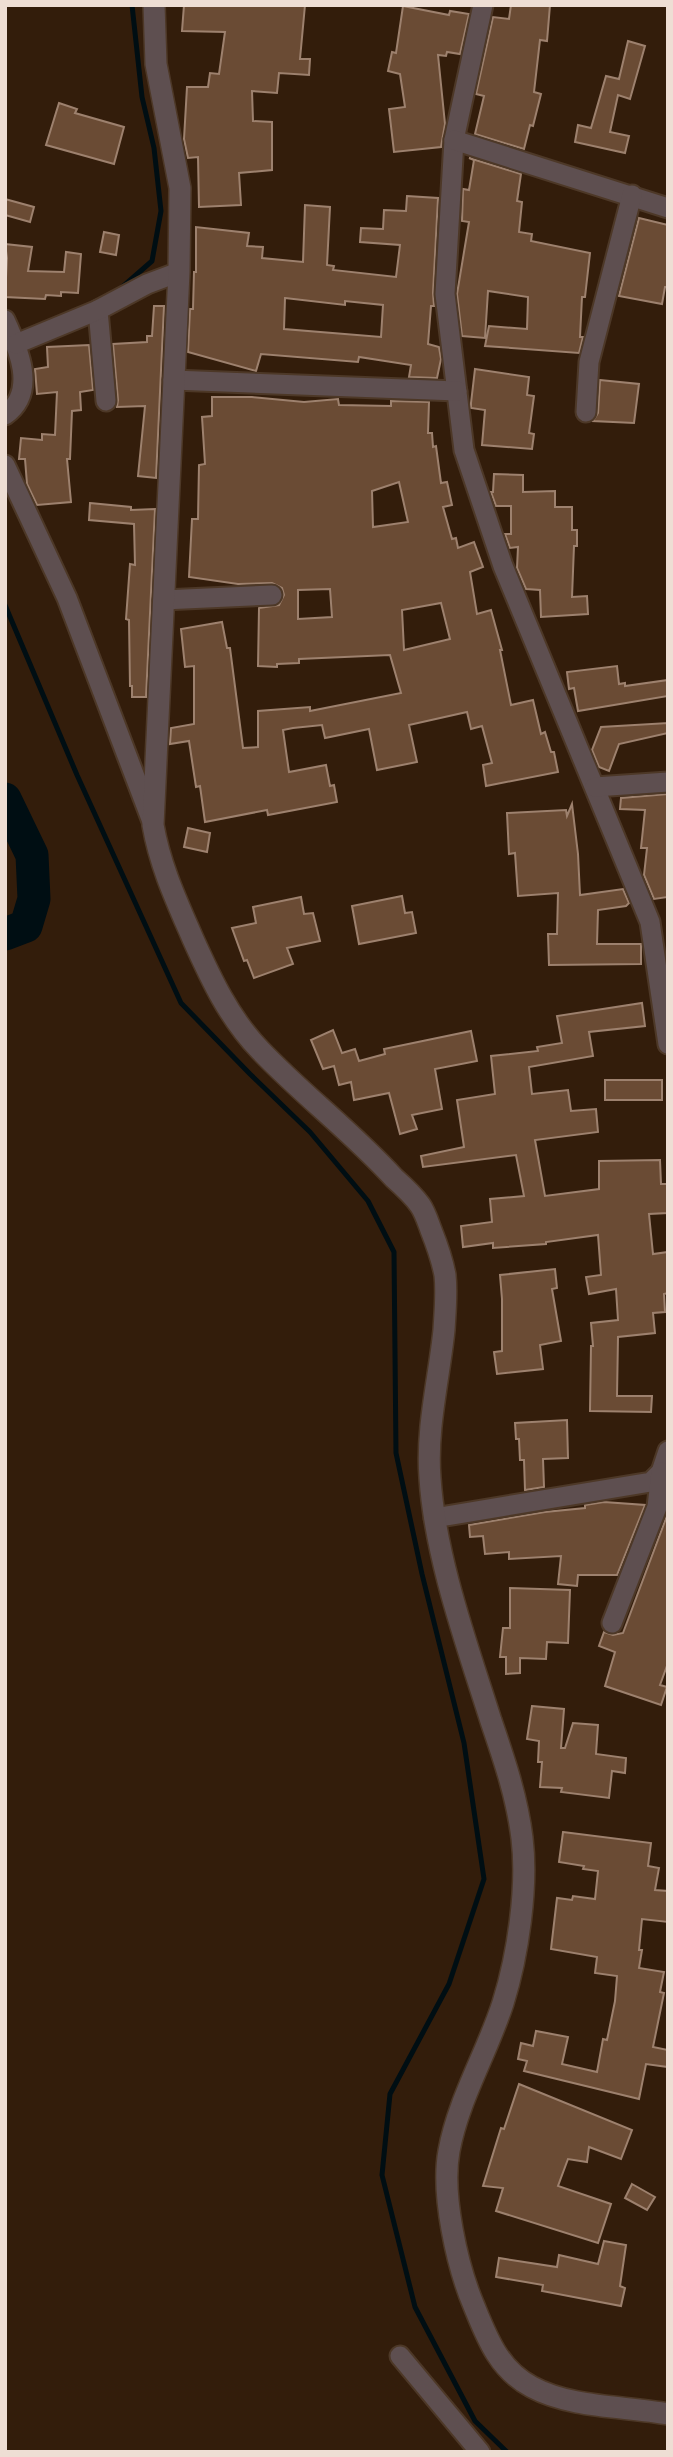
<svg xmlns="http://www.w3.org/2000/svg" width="673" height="2457" font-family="'Exo 2',sans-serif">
<rect width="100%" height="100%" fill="#331d0b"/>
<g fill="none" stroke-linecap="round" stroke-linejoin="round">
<!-- stream -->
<g stroke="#000e13" stroke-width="5">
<path d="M120,289L152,261L161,211L154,148L142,97L132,5"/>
<path d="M5,605L77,775L181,1003L250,1074L310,1132L368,1201L394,1252L396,1453L422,1574L464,1743L484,1879L449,1984L390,2094L382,2175L415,2307L475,2421L507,2452"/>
</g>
<!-- river -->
<path stroke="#000e13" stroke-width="33" d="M5,799L32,855L34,899L26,926L5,934"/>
</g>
<!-- building -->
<g fill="#6a4b34" stroke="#9d816e" stroke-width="2" fill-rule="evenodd">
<path d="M184,5H305L300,59H310L309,75L279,73L277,93L252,91L253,121L272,122V170L239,173L241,205L199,207L198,157L188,158L184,139L187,87H208L210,73L219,74L225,32L182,31Z"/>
<path d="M511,5H550L547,41L540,40L534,92L541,94L533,126L530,125L524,149L475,134L484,96L476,94L493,17L509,19Z"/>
<path d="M403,6L449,15L450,11L469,14L460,54L447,52L446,56L438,55L445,124L441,147L394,152L389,109L405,107L400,74L388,71L392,52L396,53Z"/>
<path d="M628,41L645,46L630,99L618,95L610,132L629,136L625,153L575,142L578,125L591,128L606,76L619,79Z"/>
<path d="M59,103L77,109L75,113L124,127L114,164L46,145Z"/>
<path d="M469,158L521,174L517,201L522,202L519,232L532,234L531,241L590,253L585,297H582L580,337H583L579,353L485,346L489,326L527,329L528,297L488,291L485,338L462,336L457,294L469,222L462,221L463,189L469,190L474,160Z"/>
<path d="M407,196L438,198L433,293L434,306H431L428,344L439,347L441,359L437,378L409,377L411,365L359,357L358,362L261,354L256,371L188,352L190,309H193L194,272H196V227L249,233L247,246L263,247L262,258L303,262L305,205L330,207L327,265L334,266L333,270L396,277L400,245L360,242L361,228L383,229L384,210L406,211ZM285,298L345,305V301L383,305L381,337L284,329Z"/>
<path d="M5,199L34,207L30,222L5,215Z"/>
<path d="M639,218L668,225V287H665L662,304L619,296Z"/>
<path d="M104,232L119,235L116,255L100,252Z"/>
<path d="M5,244L32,247L28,271L64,272L66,252L81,254L78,293L61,292V296L46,295L45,299L5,297L7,258Z"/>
<path d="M154,306H164L156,478L138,476L145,406L117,407L118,400L113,344L147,342V336H152Z"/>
<path d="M89,345L93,390L80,392L81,410L72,411L70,459H67L71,502L37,505L27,484L25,459H19L21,438L42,440V434L55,435L57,392L37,394L35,369L48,367L47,347Z"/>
<path d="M475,369L529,377L527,395L534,396L529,433L534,434L532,449L482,445L485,410L471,408V403Z"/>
<path d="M600,380L639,384L634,423L593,421L598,413Z"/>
<path d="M212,397H252L304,402L338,399L339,405L391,406V401L429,402L428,433H432L433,447L436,446L441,483L447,482L452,505L443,507L452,539L456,538L458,548L474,542L483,567L470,572L477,614L491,610L502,650H500L511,705L533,700L541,734L545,732L551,752H554L558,772L486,786L483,765L492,763L482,726L471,729L467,712L409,725L417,762L377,770L369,729L325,738L322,725L293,728L283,730L289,772L326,765L330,786L334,785L337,802L268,815L267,810L205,822L200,786L196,787L189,741L170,744L171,728L194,724V666L185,667L181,629L222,622L227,648H230L243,748L258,747V711L310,707V711L401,693L390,655L299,659V663L277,664V667L258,666L259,608L279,605L284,595L282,588L272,583L238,584L189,577L192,519H198L199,465L205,464L202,417L212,416ZM399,482L408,522L373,527L372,491ZM330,589L332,617L298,619V590ZM441,603L450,639L404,650L402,610Z"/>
<path d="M494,474L523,475V492L555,491V507H572V530H577V546H574L572,597L587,596L588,614L541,617L540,590L526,589L517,568L518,547L510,548L505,534H511V506H496L491,492H493Z"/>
<path d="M90,503L131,507V510L155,509L146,697H132V686H130L129,620L126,619L130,564L135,565L134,524L89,520Z"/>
<path d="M617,666L619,684L625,683V686L668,680V696L578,711L574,688L569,689L567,672Z"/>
<path d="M668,723V733L619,744L609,771L599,767L592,750L601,727Z"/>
<path d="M668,794V897L654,899L644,875L647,848H641L645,810L620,809L621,798Z"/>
<path d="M572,804L578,854L580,895L623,889L629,903L626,906L598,910L597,944H641V964L549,965L548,934H557L558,893L518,896L515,853L509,854L507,813L566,810L567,816Z"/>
<path d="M188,828L210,833L207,852L184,847Z"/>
<path d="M402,896L405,913L412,912L416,933L359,944L352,906Z"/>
<path d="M301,897L304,914L313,913L320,941L287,948L293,964L254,978L247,960L244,961L232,928L256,923L253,907Z"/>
<path d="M642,1003L645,1026L589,1032L593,1056L529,1067L532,1094L568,1090L571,1111L596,1109L598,1132L535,1140L545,1196L599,1189V1161L660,1160L661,1184H668V1213L649,1214L653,1254L668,1252V1293L664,1294L665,1312L653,1313L655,1333L618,1337L617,1396H652L651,1412L590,1411L591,1346H593L591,1323L618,1320L616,1289L589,1294L586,1277L601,1275L598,1235L546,1242V1244L493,1248V1243L463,1247L461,1226L492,1222L490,1199L524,1196L516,1155L423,1167L421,1156L464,1147L457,1100L495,1094L491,1056L538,1051L537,1047L562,1043L557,1016Z"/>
<path d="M333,1030L342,1053L355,1049L359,1061L385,1054L384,1049L471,1031L477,1061L435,1069L442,1109L412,1115L417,1129L400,1134L389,1093L354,1100L351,1082L339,1085L334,1066L323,1069L311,1040Z"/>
<rect x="605" y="1080" width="57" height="20"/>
<path d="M555,1269L557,1288L552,1289L561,1341L540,1345L543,1369L497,1374L494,1352L502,1351V1299L500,1275Z"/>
<path d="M567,1420L568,1458L543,1459L544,1487L525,1490L524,1460H520L519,1439H516L515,1423Z"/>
<path d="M604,1502L645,1505L617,1575H578L577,1586L558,1584L561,1556L509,1559V1552L485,1554L483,1536L470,1537L469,1525L545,1512L585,1508V1505Z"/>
<path d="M668,1513V1663L660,1685L667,1687L661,1705L605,1686L615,1652L599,1646L604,1632L613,1635L623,1633Z"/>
<path d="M510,1588L570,1590L568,1643L547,1642L546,1659L520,1658V1673L506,1674V1657H500L503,1628H510Z"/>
<path d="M532,1706L564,1709L561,1748H565L573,1723L598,1725L596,1754L626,1758L625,1773L612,1771L609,1798L561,1792L562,1788L540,1787L542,1762H538L539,1741L527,1739Z"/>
<path d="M563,1832L651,1843L648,1866L659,1868L655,1890L668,1891V1922L642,1919L639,1950H642L639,1968L664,1972L660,1992L664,1993L653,2047L668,2050V2067L646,2064L639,2099L524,2071L527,2061L518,2059L521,2043L533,2046L536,2031L568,2037L562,2064L597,2072L603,2039L607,2040L615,2001L617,1976L595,1973L597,1957L551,1949L557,1898L572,1900L573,1896L595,1899L598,1871L583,1869L584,1866L559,1862Z"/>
<path d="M519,2084L632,2130L621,2159L589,2147L587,2162L568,2159L558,2186L611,2204L598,2243L496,2211L503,2188L483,2186L501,2128L504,2129Z"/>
<path d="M632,2184L655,2197L647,2210L625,2198Z"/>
<path d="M604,2241L626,2245L620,2286L625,2288L621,2306L542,2291L543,2285L496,2277L499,2258L557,2267L559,2255L598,2264Z"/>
</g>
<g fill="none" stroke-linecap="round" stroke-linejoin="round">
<!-- minor casing -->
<g stroke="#4d3827" stroke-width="23">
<g id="minor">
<path d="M483,5L454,140L445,294L464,450L503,566L650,922L668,1044"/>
<path d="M454,140L668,208"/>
<path d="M98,310L106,401"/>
<path d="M5,320C18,348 38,392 5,415"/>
<path d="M16,344L98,310L147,284L179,272"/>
<path d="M173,380L457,391"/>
<path d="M586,412L589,362L632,195"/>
<path d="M5,465L67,598L153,824"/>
<path d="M163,600L272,595"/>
<path d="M595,787L668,782"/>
<path d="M434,1518L651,1482L661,1472L668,1451"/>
<path d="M612,1623L657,1507L661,1472"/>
<path d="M400,2356L480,2452"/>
</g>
</g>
<!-- tertiary casing -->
<g stroke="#4d3827" stroke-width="24">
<path id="tertiary" d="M154,5L156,64L180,188L179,272L153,825C160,866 177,902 193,939C211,979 229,1018 260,1050C303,1095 352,1132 394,1178C403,1186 413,1195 420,1205C425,1212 428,1222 431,1230C437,1245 442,1259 445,1275C447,1293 445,1312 444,1330C439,1379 426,1429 430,1478C435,1557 467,1645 491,1721C504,1759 517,1797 522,1838C528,1887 518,1955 503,2003C487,2053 458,2100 449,2151C441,2194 457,2266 474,2306C487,2338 499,2370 532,2387C571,2408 624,2406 668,2414"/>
</g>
<!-- minor -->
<use href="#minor" stroke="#5e4f50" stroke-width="19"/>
<!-- tertiary -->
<use href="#tertiary" stroke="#5e4f50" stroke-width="21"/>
</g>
<!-- border -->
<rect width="673" height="2457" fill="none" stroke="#eeded4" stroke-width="14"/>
</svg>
